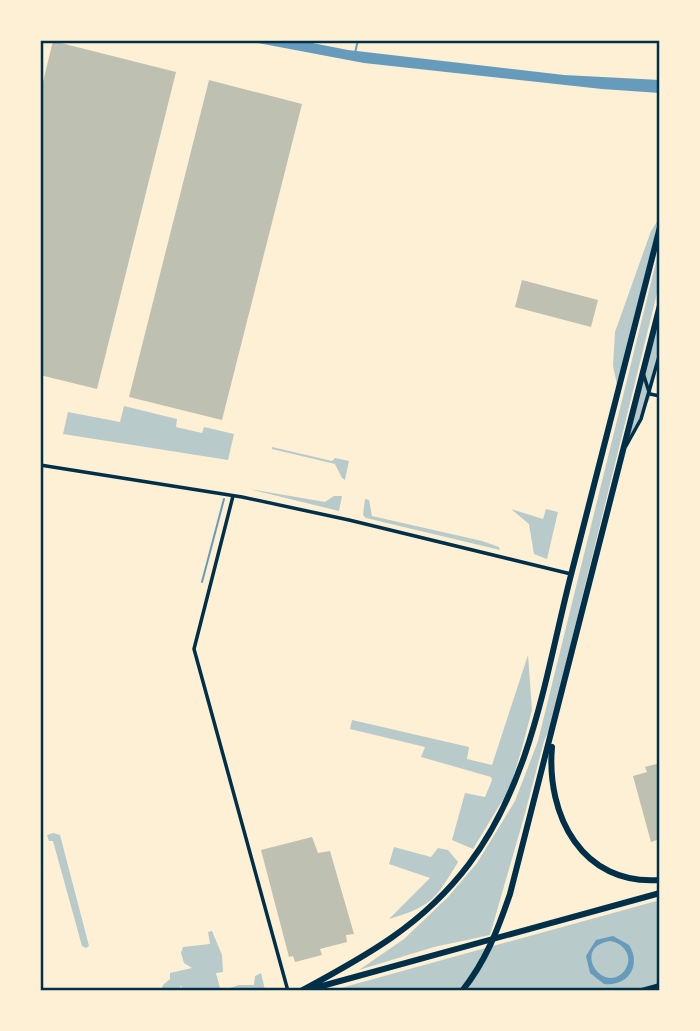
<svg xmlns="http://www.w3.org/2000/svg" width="700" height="1031" font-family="Rubik,sans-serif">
<rect width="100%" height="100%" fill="#fdf0d5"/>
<!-- green -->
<g fill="#b9caca">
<path d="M660,217V222L618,389L613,366L615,332L651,231Z"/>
<path d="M660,246V281L550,728L544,741L524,817L490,935L434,947L359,970L404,939L448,897L477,863L515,801L538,741Z"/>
<path d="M660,314V351L650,398L626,446Z"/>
<path d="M124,406L177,419L176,427L202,433L204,427L234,434L228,460L63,434L68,412L120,422Z"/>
<path d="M272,447L332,461L335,458L349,461L345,480L342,478L335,464L272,449Z"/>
<path d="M249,489L325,502L334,496H342L339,511Z"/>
<path d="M365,499L369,500L372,516L482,541L499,547L500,550L366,518L363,515Z"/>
<path d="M511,509L543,519L546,509L558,512L547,559L534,554L529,524Z"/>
<path d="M528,655L532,710L522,748L510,788L473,849L452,840L465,793L485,797L492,780L491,777L421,757L425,747L350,729L352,720L469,747L467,759L492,765Z"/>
<path d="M53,833L60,835L89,946L86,948L82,946L53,841H49L47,835Z"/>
<path d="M394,847L431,857L438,848L448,850L458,862C435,900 432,906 389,919L430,878L389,864Z"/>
<path d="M660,900V983L632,991H330Z"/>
<path d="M212,931L222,955L223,972L216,973L220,988L227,989L239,985H254L255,976L261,973L265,990L208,991L207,988L182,991L181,985L179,991H161L163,985L170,979V973L192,968L184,963L181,953L183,947L210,944L208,932Z"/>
</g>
<!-- water -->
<g fill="#669bbc" fill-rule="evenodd">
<path d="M242,40H297L348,50L564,75L660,80V93L602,89L364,63Z"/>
<path d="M613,936L629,945C642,965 628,987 604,984L590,973L586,956L596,940ZM610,941C624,943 634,957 625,970C604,997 570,947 610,941Z"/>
</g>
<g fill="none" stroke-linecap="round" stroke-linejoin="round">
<!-- stream -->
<g stroke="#669bbc" stroke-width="2">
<path d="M355,53L358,40"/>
<path d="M202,582L224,499"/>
</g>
</g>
<!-- building -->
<g fill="#bec0b2">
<path d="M53,41L176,72L97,389L40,375V94Z"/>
<path d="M209,80L302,104L222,420L129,397Z"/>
<path d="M522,280L598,300L591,327L515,307Z"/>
<path d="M660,763V839L651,842L633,776L647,772L645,767Z"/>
<path d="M312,837L318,853L330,851L354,934L346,935L347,942L320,949L322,955L295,962L293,956L289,957L261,850Z"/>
</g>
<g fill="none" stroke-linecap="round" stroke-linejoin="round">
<!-- minor -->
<g stroke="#003049" stroke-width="3.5">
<path d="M644,376L649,392"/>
<path d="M650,394L660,396"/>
<path d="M626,446L641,419L660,353"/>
<path d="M40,465L242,497L349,520L571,574"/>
<path d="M233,496L194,649L288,991"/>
</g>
<!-- trunk -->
<g stroke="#003049" stroke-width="6">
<path d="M552,747C546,815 582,886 660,880"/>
<path d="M311,989L660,893"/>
<path d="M301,991C366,956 423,925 469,864C533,779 546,671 572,571C601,456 631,342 660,227"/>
<path d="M462,991C486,961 498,929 510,894L660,305"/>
<path d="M642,991L660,986"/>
</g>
</g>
<!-- border -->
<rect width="700" height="1031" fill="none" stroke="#fdf0d5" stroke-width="84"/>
<rect x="42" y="42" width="616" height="947" fill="none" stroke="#003049" stroke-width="2.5"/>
</svg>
